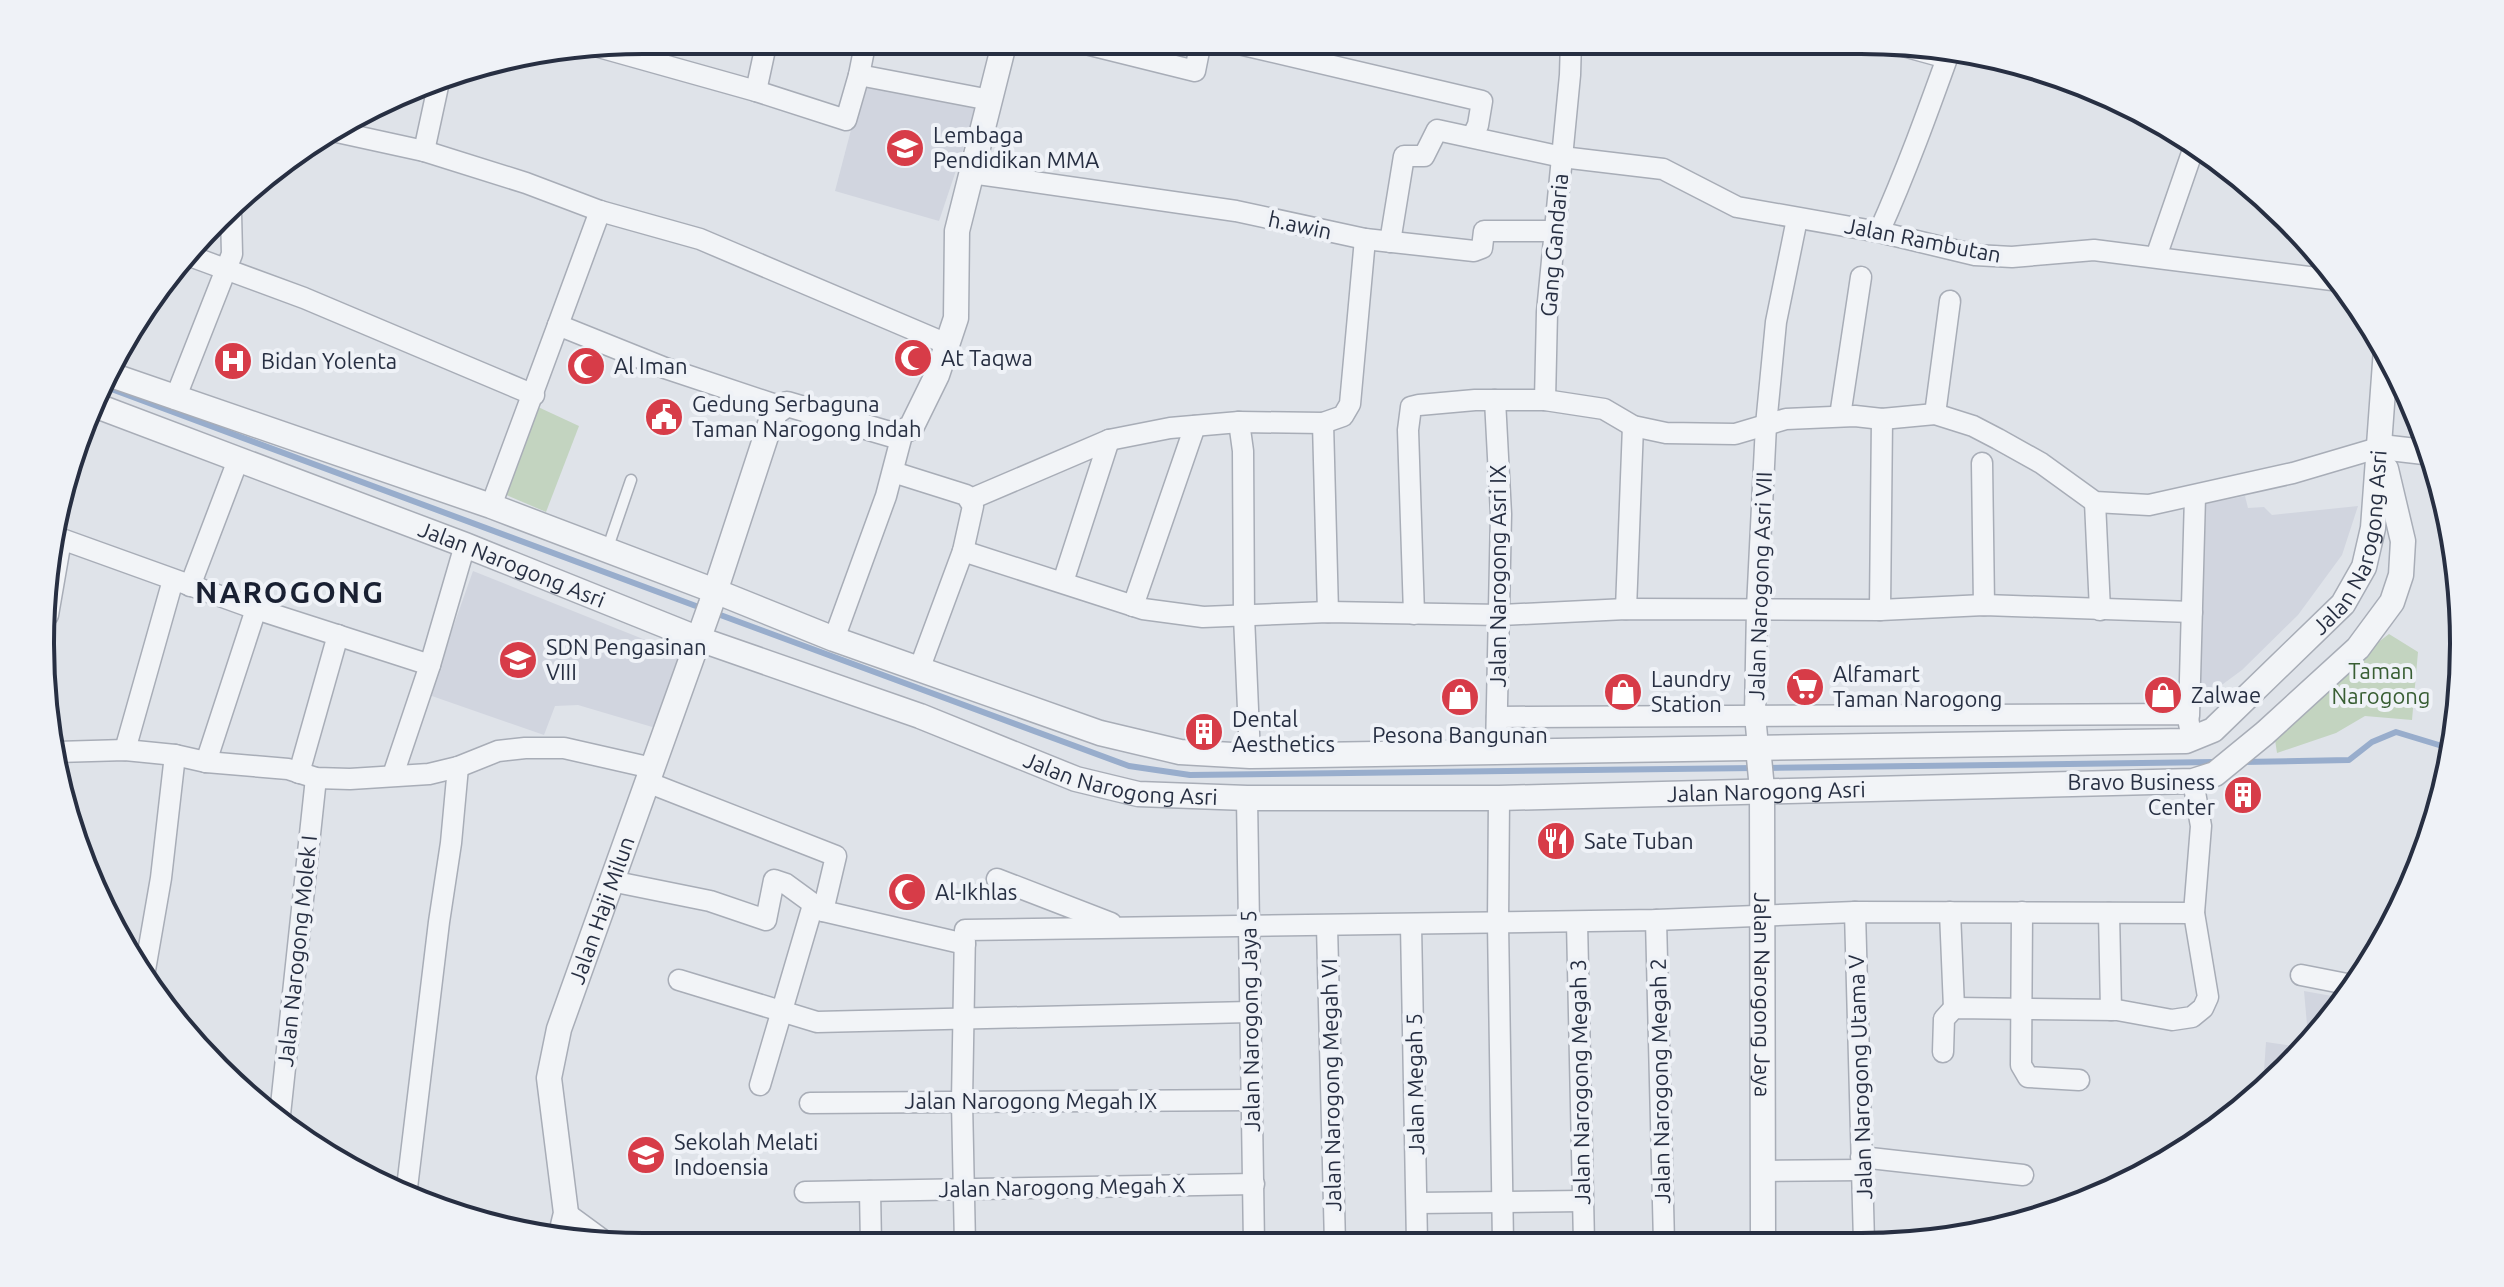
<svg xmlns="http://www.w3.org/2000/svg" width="2504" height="1287" font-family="Ubuntu,sans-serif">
<rect width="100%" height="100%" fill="#dfe3e9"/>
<!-- built -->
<g fill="#d1d5df">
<path d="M863,84L978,105L939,221L835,191Z"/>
<path d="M2245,496L2248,508L2264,507L2272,515L2358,506L2342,555L2298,615L2242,670L2200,701L2205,504Z"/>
<path d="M473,571L683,655L659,729L578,705L555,706L544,735L429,695Z"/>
<path d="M2304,991L2343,998L2309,1047Z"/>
<path d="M2266,1042L2307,1048L2265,1088L2263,1086Z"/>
</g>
<!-- green -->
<g fill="#c3d4c0">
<path d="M538,407L579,426L546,512L504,494Z"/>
<path d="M2389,634L2418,652L2412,720L2365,716L2336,733L2277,753L2274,733L2335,675Z"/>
</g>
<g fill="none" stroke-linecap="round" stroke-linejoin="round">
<!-- stream -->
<g stroke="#98adcc" stroke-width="6">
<path d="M106,387L704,609"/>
<path d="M715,613L1129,766L1190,775L1755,768"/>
<path d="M2242,762L2349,760L2372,742L2396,732L2452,749"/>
<path d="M1766,768L2215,762"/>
</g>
<!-- service casing -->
<g stroke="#a8adb7" stroke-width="13">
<path id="service" d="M607,550L631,480"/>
</g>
<!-- minor casing -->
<g stroke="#a8adb7" stroke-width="23">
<g id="minor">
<path d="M1070,40L1195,71L1201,41"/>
<path d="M1226,41L1482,101L1478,125L1472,137"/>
<path d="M1885,41L1947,58"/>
<path d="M599,47L756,91L846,120L859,75L990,100"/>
<path d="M859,75L866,40"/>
<path d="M756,91L767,40"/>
<path d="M337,132L424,151L526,183L600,211L700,239L947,344"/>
<path d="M424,151L440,77"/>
<path d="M971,173L1236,211L1365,239L1474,251L1482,248L1484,231H1555"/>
<path d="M1879,232C1906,172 1928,111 1950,50"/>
<path d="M1390,242L1404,156H1424L1437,130L1562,157L1663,169L1737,207L1879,232L1975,255L2012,257L2094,250L2340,281"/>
<path d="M190,256L304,298L534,395"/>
<path d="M2156,257L2195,144"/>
<path d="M558,325L600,211"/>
<path d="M175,399L232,254L231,213"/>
<path d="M1495,400L1501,514L1496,751"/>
<path d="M1545,400L1547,312L1570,75L1571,41"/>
<path d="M1935,414L1950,301"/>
<path d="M1840,416L1861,277"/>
<path d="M1239,422L1243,451L1244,616L1250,756"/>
<path d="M1323,423L1328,612"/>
<path d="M1982,463L1984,605"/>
<path d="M893,472L966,495L973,506L963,551"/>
<path d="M971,499L1109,440L1170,428L1239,422L1323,423L1343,416L1350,404L1365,239"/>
<path d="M2095,502L2100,610"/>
<path d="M491,506L558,325L665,368L782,407"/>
<path d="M56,537L256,609L430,665"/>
<path d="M1063,582L1109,440"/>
<path d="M190,586L238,460"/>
<path d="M1133,606L1195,426"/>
<path d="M1626,609L1633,426"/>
<path d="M1880,610L1882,419"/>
<path d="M1414,614L1408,430L1411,407L1419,405L1475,400H1545L1604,409L1633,426L1666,433L1735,434L1786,419L1855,416L1882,419L1935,414L1973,426L1998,439L2041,463L2095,502L2149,505L2293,473L2381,447"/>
<path d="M48,615L61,540"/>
<path d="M834,639L886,496L903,431"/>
<path d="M920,667L963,551L1143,609L1203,617L1328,612L1501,615L1626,609L1880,610L1984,605L2192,612"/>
<path d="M2189,716L2195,496"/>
<path d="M1497,717L2187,714L2192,738"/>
<path d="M1758,747L1755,715L1757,608L1766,425L1776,322L1797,219"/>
<path d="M125,750L173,580"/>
<path d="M57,752L125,750L175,755L206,762L288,769L316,778L350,779L429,774L458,767L498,751L525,748H564L652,768"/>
<path d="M206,762L256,609"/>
<path d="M299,773L338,635"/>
<path d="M393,775L430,665L465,545"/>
<path d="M647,782L836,856L823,911"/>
<path d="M1247,798L1254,1244"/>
<path d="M1499,798L1498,923L1503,1243"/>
<path d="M997,879L1111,923"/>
<path d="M611,881L710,901L766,920L774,880L786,884L823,911L965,944"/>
<path d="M1855,912L1864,1242"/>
<path d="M1950,912L1954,1008"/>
<path d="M2022,912L2021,1065L2028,1077L2079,1080"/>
<path d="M2109,913L2111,1010"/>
<path d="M1656,920L1664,1243"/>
<path d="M1577,922L1584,1243"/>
<path d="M1411,925L1417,1243"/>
<path d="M1327,926L1335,1244"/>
<path d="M145,970L161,878L175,755"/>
<path d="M2301,975L2352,985"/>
<path d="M679,980L817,1022L1250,1012"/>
<path d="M1943,1052L1944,1019L1954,1008L2117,1010L2172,1020L2192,1017L2203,1008L2208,997L2194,913L2201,826L2193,781"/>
<path d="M760,1085L813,905"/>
<path d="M810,1103L1252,1100"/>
<path d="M279,1124L316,778"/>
<path d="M1861,1157L2023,1175"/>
<path d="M1763,1171L1862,1170"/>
<path d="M870,1191L871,1245"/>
<path d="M805,1192L1254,1184"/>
<path d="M406,1196L439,922L451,843L458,767"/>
<path d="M1417,1203L1582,1201"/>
<path d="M566,1213L611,1246"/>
<path d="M965,1245L962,1102L965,930L1656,920L1855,912L2194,913"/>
</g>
</g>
<!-- tertiary casing -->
<g stroke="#a8adb7" stroke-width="27">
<g id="tertiary">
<path id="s1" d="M111,375L491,506L715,591L834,639L1100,733L1180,752L1250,756L2186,741L2213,730L2343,604L2364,567L2373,528L2386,349"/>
<path id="s2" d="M97,406L465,545L699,639L920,716L1076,779L1138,794L1247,798H1499L2193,781L2215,774L2265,733L2358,648L2392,602L2401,575L2403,541L2386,469"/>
<path d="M2381,447L2433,453"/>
<path id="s3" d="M1758,747L1762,789L1763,1242"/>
<path id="s4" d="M560,1238L566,1213L549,1078L559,1029L711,604L770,424L776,412L787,404L893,435L911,428L937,375L956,318L957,231L1005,40"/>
</g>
</g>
<!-- service -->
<use href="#service" stroke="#f2f4f7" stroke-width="10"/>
<!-- minor -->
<use href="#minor" stroke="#f2f4f7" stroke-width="20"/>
<!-- tertiary -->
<use href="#tertiary" stroke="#f2f4f7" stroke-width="24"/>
</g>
<!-- icons -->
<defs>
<g id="school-disc" transform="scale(2)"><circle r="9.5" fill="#d73c48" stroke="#eff2f7"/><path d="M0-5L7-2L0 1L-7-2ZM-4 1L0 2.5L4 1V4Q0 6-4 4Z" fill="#fff"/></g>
<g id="mosque-disc" transform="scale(2)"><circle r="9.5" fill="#d73c48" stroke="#eff2f7"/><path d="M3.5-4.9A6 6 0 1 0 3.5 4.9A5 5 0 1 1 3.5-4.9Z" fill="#fff"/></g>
<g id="hospital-disc" transform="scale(2)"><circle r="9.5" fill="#d73c48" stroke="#eff2f7"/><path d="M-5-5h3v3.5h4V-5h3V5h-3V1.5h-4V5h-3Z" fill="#fff"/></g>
<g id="civic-disc" transform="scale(2)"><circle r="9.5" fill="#d73c48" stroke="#eff2f7"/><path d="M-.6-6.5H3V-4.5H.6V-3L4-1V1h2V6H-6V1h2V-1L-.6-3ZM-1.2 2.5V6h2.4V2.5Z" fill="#fff"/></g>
<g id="supermarket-disc" transform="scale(2)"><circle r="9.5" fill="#d73c48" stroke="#eff2f7"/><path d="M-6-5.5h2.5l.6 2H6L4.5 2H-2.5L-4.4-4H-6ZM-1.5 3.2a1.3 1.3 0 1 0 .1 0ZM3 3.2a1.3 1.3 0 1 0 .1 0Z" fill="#fff"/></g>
<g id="shop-disc" transform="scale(2)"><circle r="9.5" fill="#d73c48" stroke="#eff2f7"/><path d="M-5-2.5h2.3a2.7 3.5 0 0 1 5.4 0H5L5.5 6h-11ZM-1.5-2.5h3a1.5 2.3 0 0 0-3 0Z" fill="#fff"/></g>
<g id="building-disc" transform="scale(2)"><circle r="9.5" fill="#d73c48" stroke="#eff2f7"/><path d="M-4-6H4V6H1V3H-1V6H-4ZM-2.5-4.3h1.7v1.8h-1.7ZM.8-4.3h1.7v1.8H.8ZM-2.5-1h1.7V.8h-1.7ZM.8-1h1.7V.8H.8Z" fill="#fff"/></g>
<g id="restaurant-disc" transform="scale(2)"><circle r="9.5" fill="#d73c48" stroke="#eff2f7"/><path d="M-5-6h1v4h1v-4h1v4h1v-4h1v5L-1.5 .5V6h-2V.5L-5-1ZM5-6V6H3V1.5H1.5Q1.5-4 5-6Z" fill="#fff"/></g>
</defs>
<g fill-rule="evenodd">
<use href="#school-disc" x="905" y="148"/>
<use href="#mosque-disc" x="913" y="358"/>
<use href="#hospital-disc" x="233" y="361"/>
<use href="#mosque-disc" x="586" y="366"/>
<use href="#civic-disc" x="664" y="417"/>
<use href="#school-disc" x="518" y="660"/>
<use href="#supermarket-disc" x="1805" y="687"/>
<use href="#shop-disc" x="1623" y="692"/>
<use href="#shop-disc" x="2163" y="695"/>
<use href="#shop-disc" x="1460" y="697"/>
<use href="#building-disc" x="1204" y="732"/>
<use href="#building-disc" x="2243" y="795"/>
<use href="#restaurant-disc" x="1556" y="841"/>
<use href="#mosque-disc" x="907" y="892"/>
<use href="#school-disc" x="646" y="1155"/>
</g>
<g text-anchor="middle" stroke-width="8" stroke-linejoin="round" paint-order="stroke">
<!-- poi labels -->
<g font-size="22" fill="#272f42" stroke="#eff2f7" text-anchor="start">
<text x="933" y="143">Lembaga<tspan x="933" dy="25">Pendidikan MMA</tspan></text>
<text x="941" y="366">At Taqwa</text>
<text x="261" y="369">Bidan Yolenta</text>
<text x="614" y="374">Al Iman</text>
<text x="692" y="412">Gedung Serbaguna<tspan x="692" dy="25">Taman Narogong Indah</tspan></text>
<text x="546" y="655">SDN Pengasinan<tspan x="546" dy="25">VIII</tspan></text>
<text x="1833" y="682">Alfamart<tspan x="1833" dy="25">Taman Narogong</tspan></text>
<text x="1651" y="687">Laundry<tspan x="1651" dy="25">Station</tspan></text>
<text x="2191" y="703">Zalwae</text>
<text x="1232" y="727">Dental<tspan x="1232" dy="25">Aesthetics</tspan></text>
<text x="1460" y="743" text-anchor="middle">Pesona Bangunan</text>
<text x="2215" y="790" text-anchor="end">Bravo Business<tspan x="2215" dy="25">Center</tspan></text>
<text x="1584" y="849">Sate Tuban</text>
<text x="935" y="900">Al-Ikhlas</text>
<text x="674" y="1150">Sekolah Melati<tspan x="674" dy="25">Indoensia</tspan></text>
</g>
<!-- street labels -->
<g font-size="22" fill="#272f42" stroke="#eff2f7">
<text transform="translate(1300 225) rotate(12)" y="8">h.awin</text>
<text transform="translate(1923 240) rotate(11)" y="8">Jalan Rambutan</text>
<text transform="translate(1554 245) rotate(-85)" y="8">Gang Gandaria</text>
<text dy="8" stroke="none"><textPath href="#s1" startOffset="2412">Jalan Narogong Asri</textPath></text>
<text dy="8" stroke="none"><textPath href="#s2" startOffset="444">Jalan Narogong Asri</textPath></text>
<text transform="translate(1498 576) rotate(-90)" y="8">Jalan Narogong Asri IX</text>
<text transform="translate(1760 586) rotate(-88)" y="8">Jalan Narogong Asri VII</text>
<text dy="8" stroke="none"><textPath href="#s2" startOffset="1092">Jalan Narogong Asri</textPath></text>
<text dy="8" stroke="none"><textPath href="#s2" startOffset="1740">Jalan Narogong Asri</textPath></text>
<text dy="8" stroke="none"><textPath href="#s4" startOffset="338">Jalan Haji Milun</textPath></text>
<text transform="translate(297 951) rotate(-84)" y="8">Jalan Narogong Molek I</text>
<text dy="8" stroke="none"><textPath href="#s3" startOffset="248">Jalan Narogong Jaya</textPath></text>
<text transform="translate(1250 1021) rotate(-91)" y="8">Jalan Narogong Jaya 5</text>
<text transform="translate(1860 1077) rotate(-92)" y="8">Jalan Narogong Utama V</text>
<text transform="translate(1660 1081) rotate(-91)" y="8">Jalan Narogong Megah 2</text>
<text transform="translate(1580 1082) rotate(-91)" y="8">Jalan Narogong Megah 3</text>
<text transform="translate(1415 1084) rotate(-91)" y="8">Jalan Megah 5</text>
<text transform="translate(1331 1085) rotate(-91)" y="8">Jalan Narogong Megah VI</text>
<text x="1031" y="1109">Jalan Narogong Megah IX</text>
<text transform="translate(1062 1187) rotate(-1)" y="8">Jalan Narogong Megah X</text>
</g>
<!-- park labels -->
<g font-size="22" fill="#385e33" stroke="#eff2f7">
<text x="2381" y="679">Taman<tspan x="2381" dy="25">Narogong</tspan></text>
</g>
<!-- district labels -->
<g font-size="30" font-weight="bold" letter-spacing="2" fill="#192032" stroke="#eff2f7">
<text x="290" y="603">NAROGONG</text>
</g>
</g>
<!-- crop -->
<path d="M0 0H2504V1287H0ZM643 54H1861A589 589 0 0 1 2450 643V644A589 589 0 0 1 1861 1233H643A589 589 0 0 1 54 644V643A589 589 0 0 1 643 54Z" fill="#eff2f7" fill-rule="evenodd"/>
<path fill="none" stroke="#272f42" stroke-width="4" d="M643 54H1861A589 589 0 0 1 2450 643V644A589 589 0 0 1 1861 1233H643A589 589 0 0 1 54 644V643A589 589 0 0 1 643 54Z"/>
</svg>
